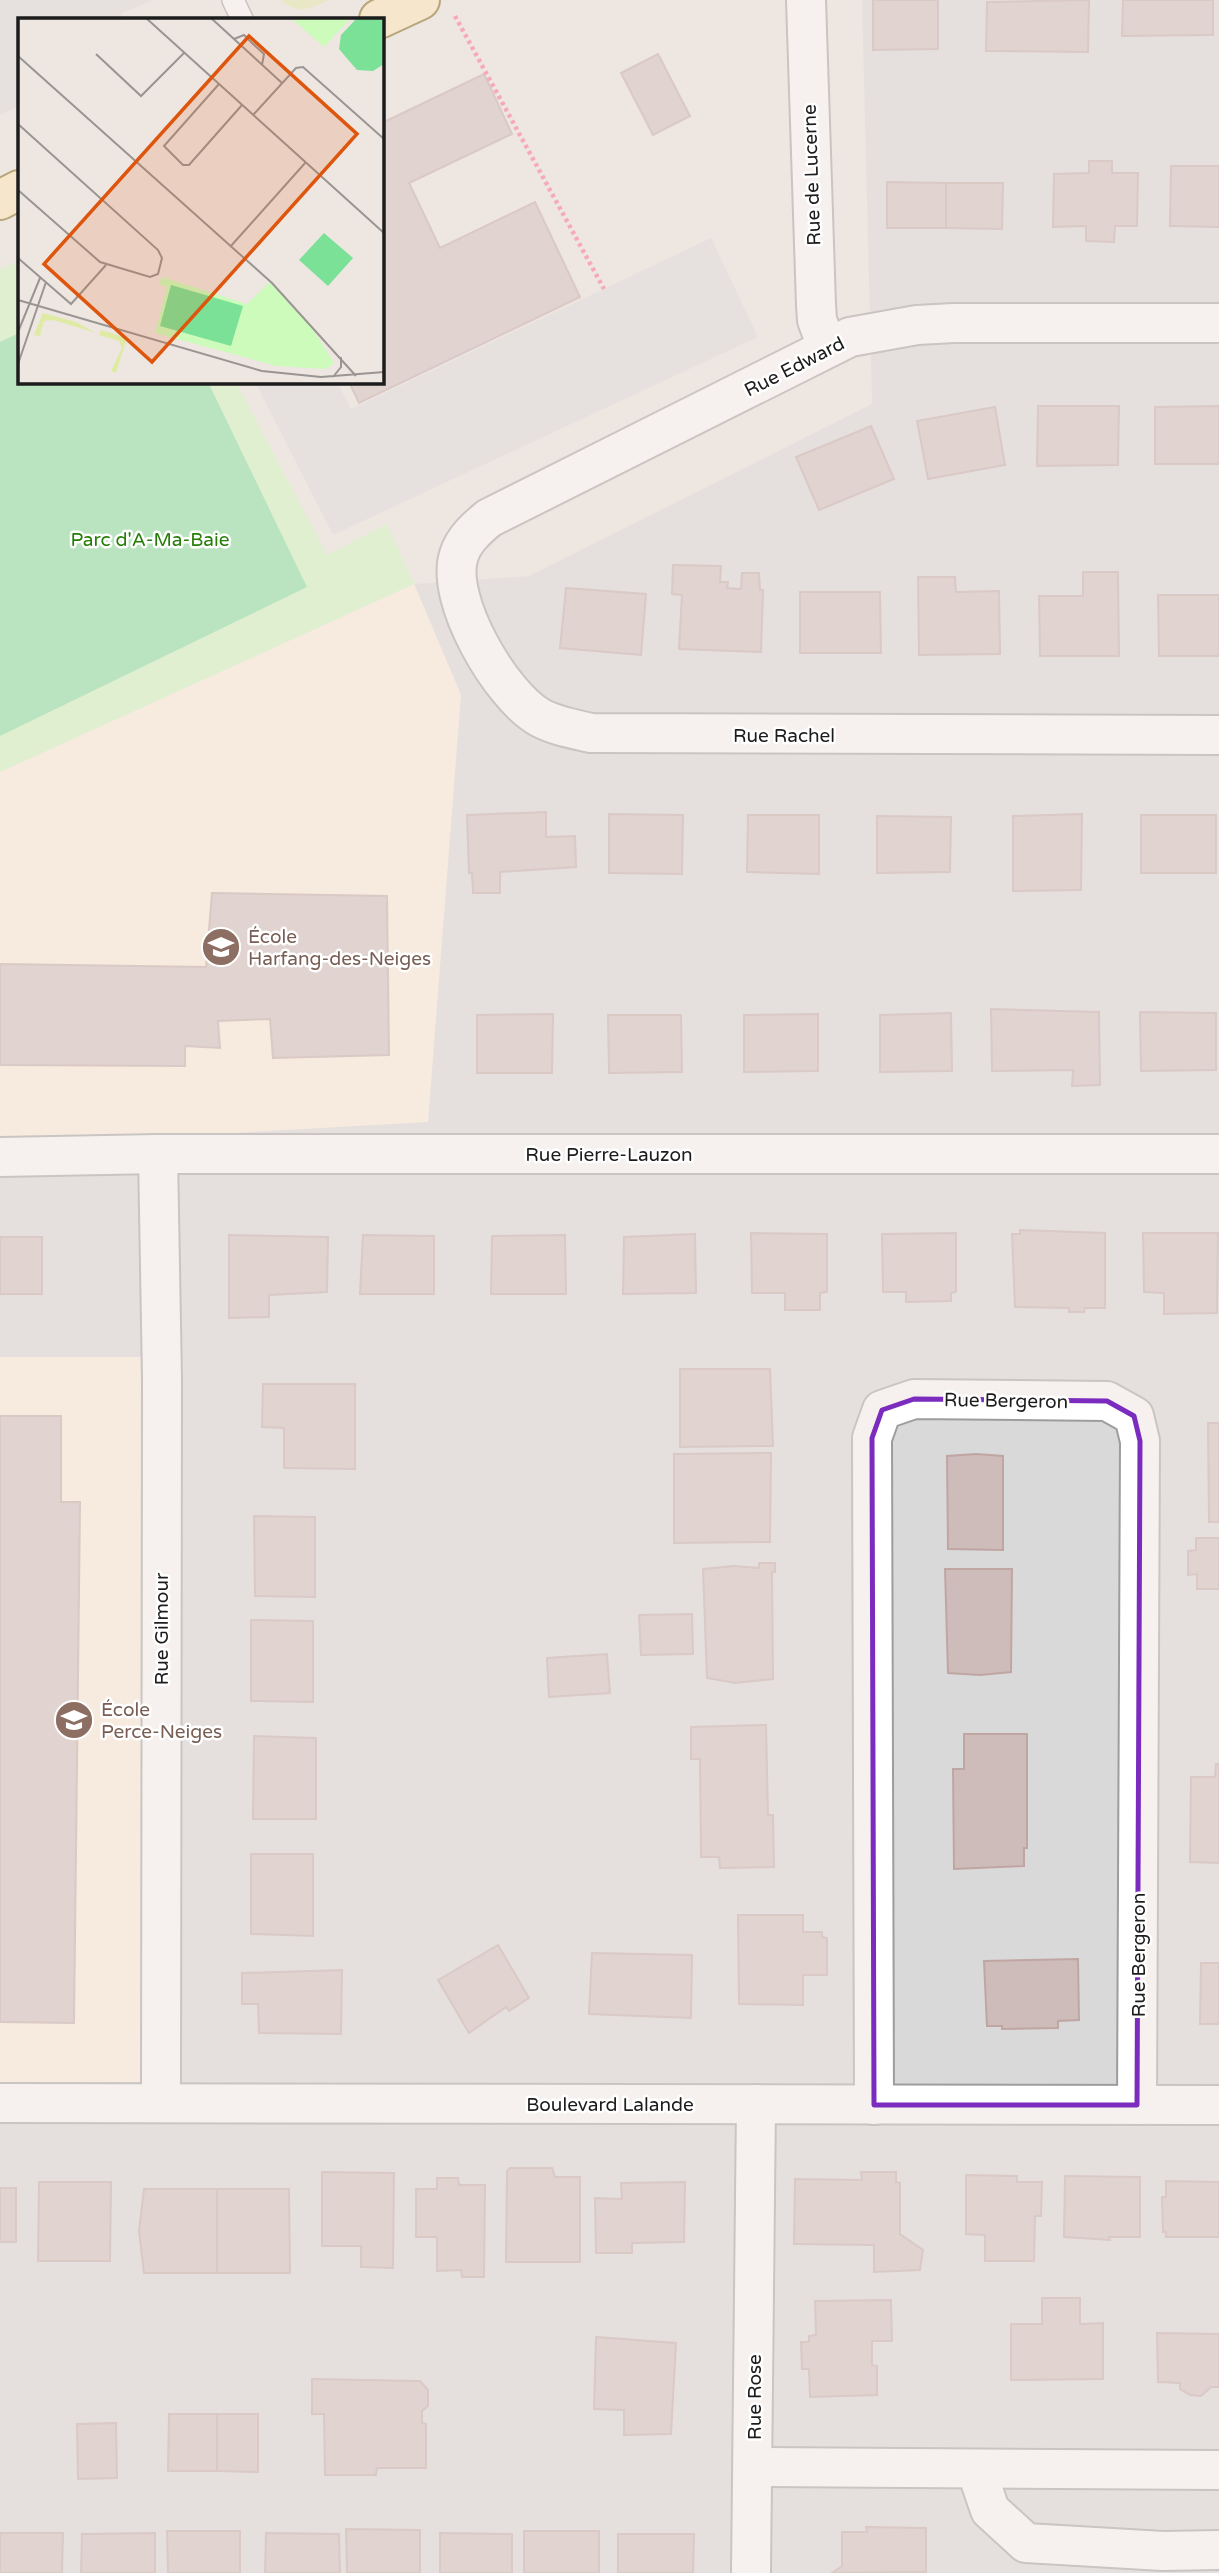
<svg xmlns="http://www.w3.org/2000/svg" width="1219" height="2573" font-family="'Varela Round',sans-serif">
<rect width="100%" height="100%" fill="#eee6e1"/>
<!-- residential -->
<path fill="#dad9da" d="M862,0H1219V2573H0V1146L461,695L414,584L529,576L872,404Z"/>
<!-- education -->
<g fill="#fff2da">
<path d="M414,584L461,695L428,1122L0,1146V772Z"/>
<path d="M0,1357H150L148,2082H0Z"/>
</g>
<!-- grass -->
<path fill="#dfeba4" d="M281,0H329C312,8 297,16 281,0Z"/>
<!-- park -->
<path fill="#ccfbbb" d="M19,260V382H236L327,555L387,524L414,584L0,772V270Z"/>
<!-- pitch -->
<path fill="#7be197" d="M19,333V382H208L307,587L0,736V342Z"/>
<!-- parking -->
<g fill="#dcdcdc">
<path d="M0,0H152L121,14L122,19H19V106L0,115Z"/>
<path d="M711,238L758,337L333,535L255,382H337L351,409Z"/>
</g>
<!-- building -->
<g fill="#cebcbb" stroke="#c0a6a3" stroke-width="2">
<path d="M873,0H938V49L873,50Z"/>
<path d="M1089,0L1088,52L986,51L987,2Z"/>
<path d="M1123,0H1213V35L1122,36Z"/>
<path d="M658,54L690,116L653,135L621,73Z"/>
<path d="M484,74L512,134L409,183L440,248L535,202L580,297L359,403L349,382H382V123Z"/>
<path d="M1089,161H1112V173H1138L1137,226H1115L1114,242L1086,241V226L1053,227L1054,174L1089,173Z"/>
<path d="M1171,166H1219V227L1170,226Z"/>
<path d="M887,182L946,183V228H887Z"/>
<path d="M946,183H1003L1002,229L946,228Z"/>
<path d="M1038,406H1119L1118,465L1037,466Z"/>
<path d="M1219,406V464H1155V407Z"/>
<path d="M995,407L1005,465L928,479L917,421Z"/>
<path d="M871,426L894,479L819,510L796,457Z"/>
<path d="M673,565L721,566L720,582H728L727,588L741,589L742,573H759L760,590H763L761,652L679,649L682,595L672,594Z"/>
<path d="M1083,572H1118L1119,656H1040L1039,596H1083Z"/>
<path d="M918,577H955L956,592L999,591L1000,654L919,655Z"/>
<path d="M566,588L646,594L641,655L560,648Z"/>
<path d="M800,592H880L881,653H800Z"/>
<path d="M1158,595H1219V656H1159Z"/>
<path d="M546,812V837L575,836L576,867L500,872V893H473L472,873H469L467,815Z"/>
<path d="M609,814L683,815L682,874L609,873Z"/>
<path d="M1082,814L1081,890L1013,891V816Z"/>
<path d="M748,815H819V874L747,872Z"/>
<rect x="1141" y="815" width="75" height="58"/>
<path d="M877,816L951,817L950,872L877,873Z"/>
<path d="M212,893L387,896L389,1055L273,1058L270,1019L218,1021L220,1048L185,1046V1066L0,1065V964L206,967Z"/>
<path d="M991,1009L1099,1012L1100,1085L1072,1086L1073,1070L992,1071Z"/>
<path d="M1140,1012L1216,1013V1070L1141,1071Z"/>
<path d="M951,1013L952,1071L880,1072V1015Z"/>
<path d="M553,1014L552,1073H477V1015Z"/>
<path d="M818,1014V1071L744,1072V1015Z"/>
<path d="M608,1015H681L682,1072L609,1073Z"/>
<path d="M1020,1230L1105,1233V1308H1085L1084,1312H1069V1308L1015,1307L1012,1234H1020Z"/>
<path d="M751,1233L827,1234V1292L820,1293V1310H785V1293H752Z"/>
<path d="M956,1233V1292L951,1293V1301L906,1302V1292H883L882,1234Z"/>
<path d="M1143,1233H1218L1217,1313L1164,1314V1293L1144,1292Z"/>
<path d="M695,1234L696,1293L623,1294L624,1237Z"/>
<path d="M229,1235L328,1237L327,1292L269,1295V1317L229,1318Z"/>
<path d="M363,1235L434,1236V1294H360Z"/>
<path d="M565,1235L566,1294H491L492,1236Z"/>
<rect x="0" y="1237" width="42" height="57"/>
<path d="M680,1369H770L773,1446L680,1447Z"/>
<path d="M263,1384H355V1469L284,1468V1428L262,1427Z"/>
<path d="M0,1416H61V1502H80L74,2023L0,2022Z"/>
<path d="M1208,1423H1219V1522H1209Z"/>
<path d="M771,1453L770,1542L674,1543V1454Z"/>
<path d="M976,1454L1003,1456V1550L948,1549L947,1456Z"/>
<path d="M254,1516L315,1517V1597L255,1596Z"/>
<path d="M1196,1538H1219V1589H1197V1574L1188,1575V1551L1196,1550Z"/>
<path d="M759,1563H775V1572H772L773,1679L735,1683L707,1678L703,1569L734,1566L759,1568Z"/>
<path d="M945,1569H1012L1011,1672L980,1675L948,1673Z"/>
<path d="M692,1614L693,1654L641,1655L639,1615Z"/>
<path d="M251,1620L313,1621V1702L251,1701Z"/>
<path d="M607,1654L610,1693L549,1697L547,1658Z"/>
<path d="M766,1725L768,1815H773L774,1867L720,1868L719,1857H701L700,1759H691V1727Z"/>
<path d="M964,1734H1027V1848H1024V1866L954,1869L953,1769H964Z"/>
<path d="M254,1736L316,1738V1819H253Z"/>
<path d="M1216,1764H1219V1863L1190,1862L1191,1777H1215Z"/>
<path d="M251,1854H313V1936L251,1934Z"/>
<path d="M738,1915H803V1932H822V1937L827,1938V1975H803V2005L739,2004Z"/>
<path d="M498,1945L529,1998L509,2011L506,2007L469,2033L438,1980Z"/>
<path d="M592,1953L692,1955L691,2018L589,2014Z"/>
<path d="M1078,1959L1079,2020L1058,2021V2028L1002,2029V2026H987L984,1961Z"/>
<path d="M1201,1963H1219V2024H1200Z"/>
<path d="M342,1970L341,2034L259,2033L258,2004H242V1973Z"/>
<path d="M510,2168H552L555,2177H580V2262H506L507,2171Z"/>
<path d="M322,2172L394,2173L393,2268L361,2267V2246H322Z"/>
<path d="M861,2172H896V2182L900,2183V2234L923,2250L920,2270L874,2272V2245L794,2244L795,2179L862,2180Z"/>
<path d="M966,2175L1017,2176V2182H1042L1041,2216H1035L1034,2261H985V2235L966,2234Z"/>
<path d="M1065,2176L1140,2177V2237H1109L1110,2240L1064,2237Z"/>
<path d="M437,2178H458L459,2185H485L484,2277H462L461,2270L437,2271V2237H416V2189H437Z"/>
<path d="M1166,2181L1219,2182V2237H1166V2232H1163L1162,2197H1166Z"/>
<path d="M39,2182H111L110,2261H38Z"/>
<path d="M685,2182L684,2242L632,2243V2253H596L595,2198L622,2199L621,2183Z"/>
<rect x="0" y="2188" width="16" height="54"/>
<path d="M144,2189H217V2273H144L139,2231Z"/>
<path d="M217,2189H289L290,2273H217Z"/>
<path d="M1042,2298H1080V2324L1103,2323V2379L1011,2380V2324H1042Z"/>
<path d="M891,2300L892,2341H872V2365L877,2366V2395L810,2397L809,2369H802L801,2342H809V2336L816,2335L815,2301Z"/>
<path d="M1157,2333L1219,2334V2387H1211L1201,2396L1190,2395L1180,2389V2383L1158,2382Z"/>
<path d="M596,2337L676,2343L671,2434L624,2435V2410L594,2409Z"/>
<path d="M312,2379L420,2381L428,2390V2406L422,2411V2423L426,2424V2468H377L376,2475H325L324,2414H312Z"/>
<path d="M169,2414H217V2471H168Z"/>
<path d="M217,2414H258V2472L217,2471Z"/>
<path d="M116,2423L117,2478L78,2479L77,2424Z"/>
<path d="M866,2527L926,2528V2572L832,2573L842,2566V2532H867Z"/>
<path d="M346,2529L420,2530V2573H347Z"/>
<path d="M167,2531H240V2573H168Z"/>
<rect x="524" y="2531" width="75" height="42"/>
<path d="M0,2533H63L62,2573H0Z"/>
<path d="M155,2533V2573H81L82,2534Z"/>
<path d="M266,2533L339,2534L340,2573H265Z"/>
<path d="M440,2533L512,2534V2573H440Z"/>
<path d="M618,2534H694L693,2573H618Z"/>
</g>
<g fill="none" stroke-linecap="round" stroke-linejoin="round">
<!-- service casing -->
<g stroke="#9d9d9d" stroke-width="24">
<path id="service" d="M233,0L242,19"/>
</g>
<!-- minor casing -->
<g stroke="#9d9d9d" stroke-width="42">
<g id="minor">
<path d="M806,0L816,305L817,320L827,347"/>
<path d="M1219,323H954L917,325L850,337L489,518C477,528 464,539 459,555C444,599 501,695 539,717C555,726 574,729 591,733L1219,735"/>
<path d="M158,1154L162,1380L161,2103"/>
<path d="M0,1157L158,1154H1219"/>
<path d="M0,2103L1219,2105"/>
<path d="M874,2105L872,1438L882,1410L914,1399L1107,1401L1134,1416L1140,1441L1137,2105"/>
<path d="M753,2467L1219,2470"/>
<path d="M976,2469L990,2510L1026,2543L1163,2551L1219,2550"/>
<path d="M751,2573L756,2104"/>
</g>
</g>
<!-- secondary casing -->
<g stroke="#765b00" stroke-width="42">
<g id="secondary">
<path d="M379,19L420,0"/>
<path d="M0,200L19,190"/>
</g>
</g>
<!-- path -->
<path stroke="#ff6287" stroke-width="4.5" stroke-dasharray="3.5 3.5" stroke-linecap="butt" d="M455,16L604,289"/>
<!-- service -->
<use href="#service" stroke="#fff" stroke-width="21"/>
<!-- minor -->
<use href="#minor" stroke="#fff" stroke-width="38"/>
<!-- secondary -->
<use href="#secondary" stroke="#fce6b2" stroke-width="38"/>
</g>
<!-- marked area -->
<path d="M0 0H1219V2573H0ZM914,1399L1107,1401L1134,1416L1140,1441L1137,2105H874L872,1438L882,1410Z" fill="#eee6e1" fill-opacity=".55" fill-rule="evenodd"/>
<path fill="none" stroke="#7b2cbf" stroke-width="5" stroke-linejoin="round" d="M914,1399L1107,1401L1134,1416L1140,1441L1137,2105H874L872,1438L882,1410Z"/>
<!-- icons -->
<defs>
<g id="school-disc" transform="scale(2.0125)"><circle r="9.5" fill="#8d6e63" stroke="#fff"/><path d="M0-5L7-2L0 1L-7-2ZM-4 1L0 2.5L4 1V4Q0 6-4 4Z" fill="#fff"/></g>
</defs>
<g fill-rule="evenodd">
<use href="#school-disc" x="221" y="947"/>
<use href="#school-disc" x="74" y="1720"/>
</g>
<g text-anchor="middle" stroke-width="5" stroke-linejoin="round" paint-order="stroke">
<!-- street labels -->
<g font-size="19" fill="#1c1c1c" stroke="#fff">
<text transform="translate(811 175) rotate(-92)" y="7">Rue de Lucerne</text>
<text transform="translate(794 366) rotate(-27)" y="7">Rue Edward</text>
<text x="784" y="742">Rue Rachel</text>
<text x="609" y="1161">Rue Pierre-Lauzon</text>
<text transform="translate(1006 1400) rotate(1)" y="7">Rue Bergeron</text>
<text transform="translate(161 1629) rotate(-90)" y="7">Rue Gilmour</text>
<text transform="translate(1138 1955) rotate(-90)" y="7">Rue Bergeron</text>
<text x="610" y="2111">Boulevard Lalande</text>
<text transform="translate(754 2397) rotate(-90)" y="7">Rue Rose</text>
</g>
<!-- park labels -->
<g font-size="19" fill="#257e07" stroke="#fff">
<text x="150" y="546">Parc d'A-Ma-Baie</text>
</g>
<!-- education labels -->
<g font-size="19" fill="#785e54" stroke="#fff" text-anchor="start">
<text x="248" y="943">École<tspan x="248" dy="22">Harfang-des-Neiges</tspan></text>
<text x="101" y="1716">École<tspan x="101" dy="22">Perce-Neiges</tspan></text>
</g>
</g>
<!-- overview -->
<g transform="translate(18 18)">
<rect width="366" height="366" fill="#eee6e1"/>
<path d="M25,295L58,304L78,315L35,302L26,303L22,317L25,319L16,317ZM83,312L109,320L98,355L93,353L104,330L101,323L81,317Z" fill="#dfeba4"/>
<path d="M273,0H333L306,29ZM144,259L229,286L252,264L294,310L316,345L308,351L259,348L137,315L149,269L141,266Z" fill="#ccfbbb"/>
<path d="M339,0H366V46L355,53L339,52L321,31L323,17ZM306,215L335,240L310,268L281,242ZM153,267L225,288L213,328L142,308Z" fill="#7be197"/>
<path fill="none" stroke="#9a9592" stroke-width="2" d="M128,0L366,215M193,0L264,65M216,21L226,17L234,25L246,36L244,47M78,36L123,78L166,35M0,38L254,265L338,358M201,66L146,128L165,147H171L224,87M235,97L278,50L285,49L366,121M0,106L140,232L144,240L140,256L132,259L82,244L0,172M212,229L288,144M0,240L53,286L88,247M0,282L244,353L303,359L366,354M0,314L22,260M0,346L28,264M315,359L323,349V339"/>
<path fill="#de560d" fill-opacity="0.15" stroke="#de560d" stroke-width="3.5" d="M231,18L339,116L134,344L26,246Z"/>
<rect width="366" height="366" fill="none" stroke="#1c1c1c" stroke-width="3.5"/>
</g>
</svg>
